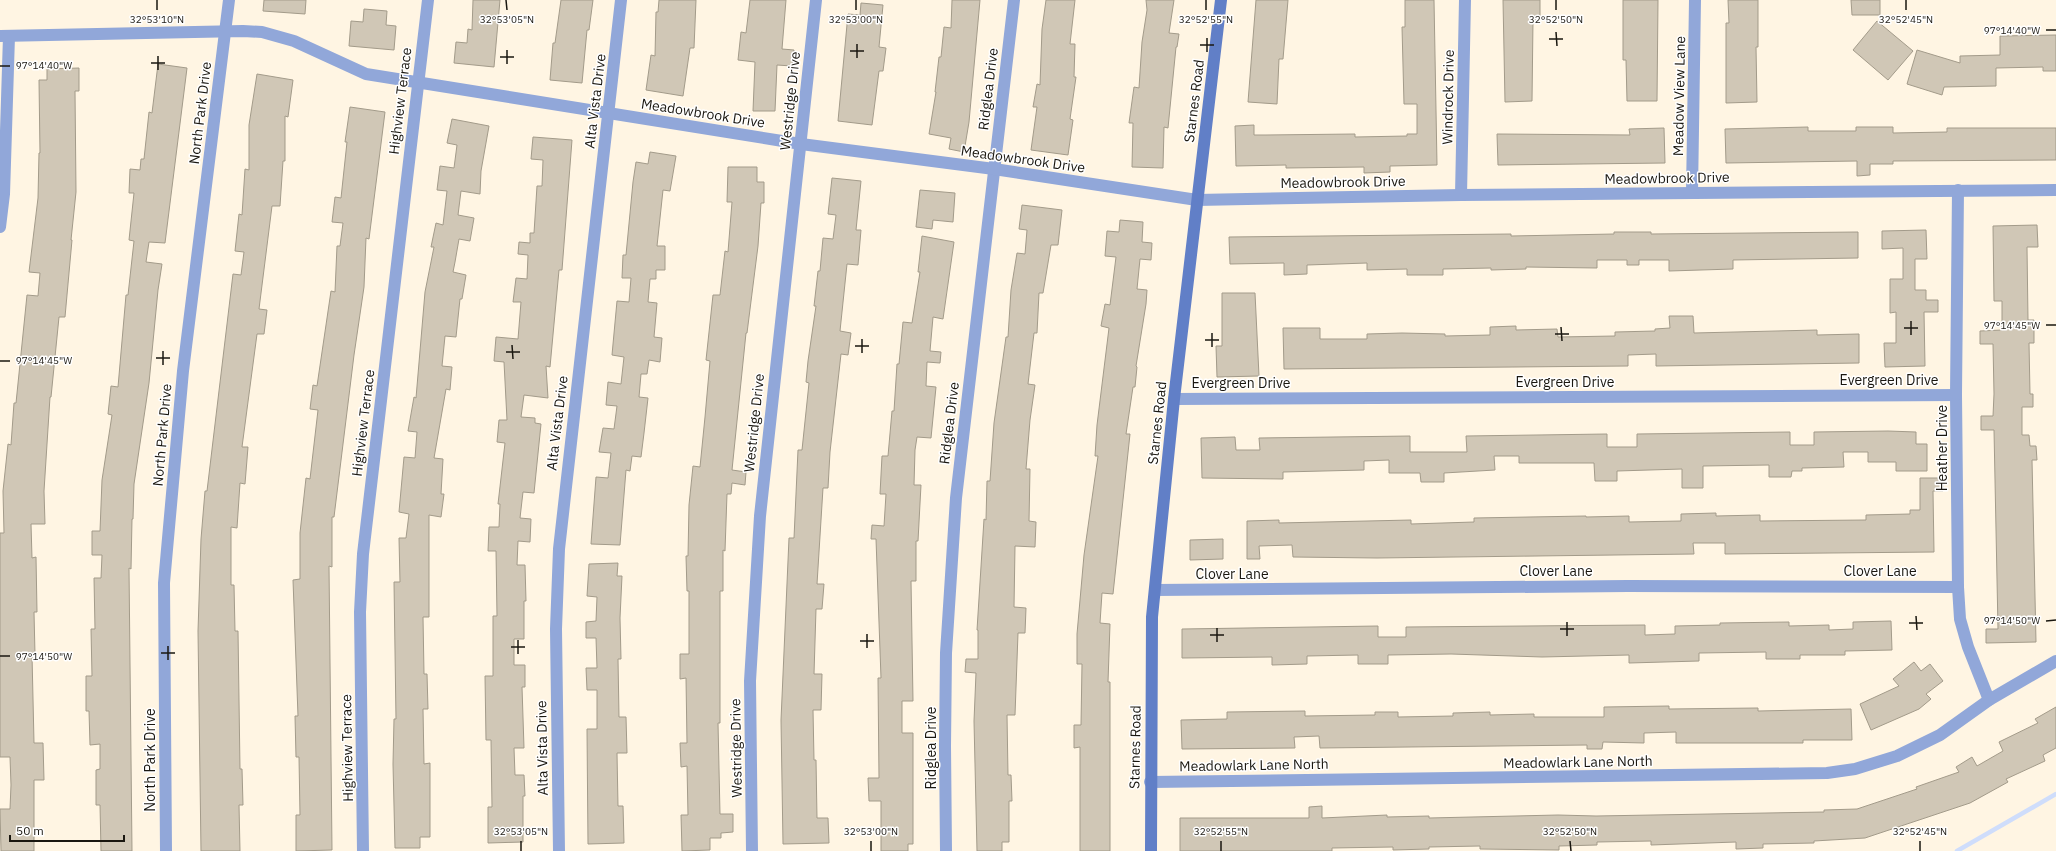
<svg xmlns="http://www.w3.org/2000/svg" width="2056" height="851" font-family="'IBM Plex Sans',sans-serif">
<rect width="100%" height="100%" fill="#fff5e3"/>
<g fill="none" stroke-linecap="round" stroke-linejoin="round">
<!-- stream -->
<path stroke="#cfddfb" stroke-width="4.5" d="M1957,851L2056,794"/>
</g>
<!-- building -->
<g fill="#d0c7b6" stroke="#a39b8a">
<path d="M264,0H306L305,14L263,11Z"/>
<path d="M473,0H500L494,67L454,63L456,42L467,43L468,29L472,30Z"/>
<path d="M561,0H593L589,30H587L582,83L550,80L553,43H555Z"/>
<path d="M659,0H696L694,48H690L683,96L646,90L651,55L655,56L656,12H658Z"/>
<path d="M750,0H786L782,49L794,50L792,66L777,65L775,111H753L755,62L738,60L741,32L746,33Z"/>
<path d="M952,0H980L969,122L964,152L949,149L951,138L929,134L936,92H935L939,57H941L944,27L951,28Z"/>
<path d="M1046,0H1075L1070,44H1075L1074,77H1076L1070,119L1073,120L1068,155L1031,150L1037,107H1033L1037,84L1040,85L1042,29Z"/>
<path d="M1146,0H1174L1169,33L1179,34L1177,47H1176L1168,128L1164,127L1163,168L1132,167L1133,123H1129L1134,87L1139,88L1142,42L1147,10Z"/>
<path d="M1256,0H1288L1283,59H1279L1277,104L1248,102Z"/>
<path d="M1405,0H1434L1437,165L1390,166V172L1364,173V167L1286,168V165L1236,166L1235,126L1254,125V135H1266L1355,134V137L1407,136V134H1417V104H1404L1402,27H1405Z"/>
<path d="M1503,0H1540V20H1533L1532,101L1505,102Z"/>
<path d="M1623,0H1658L1657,101H1627L1626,60H1623Z"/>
<path d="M1728,0H1758V47H1756L1757,102L1726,103V23H1729Z"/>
<path d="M1851,0H1880V15H1852Z"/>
<path d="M861,3L883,5L879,47L886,48L883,71H879L872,125L838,121L848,14L860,15Z"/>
<path d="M364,9L387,11L386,25L396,26L394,50L349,46L351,21L363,22Z"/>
<path d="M1877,21L1913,51L1888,80L1853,50Z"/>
<path d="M2056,35V71H2043V67L1996,68V86L1944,87L1942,95L1907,84L1917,50L1960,63V56L2000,55V36Z"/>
<path d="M158,64L187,68L165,243L149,242L146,262L162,264L158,290L149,383L134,484L133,519H132L131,569L129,568L132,851H101L100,805H96V770L100,769V744L90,745L89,711H86V676H92L91,629H95L94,578H101L102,555H92V531H100L102,480L112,415L108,414L111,386L118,387L126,295H128L134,241L129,240L134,193H129L130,169L140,170L141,159H144L149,112L152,113Z"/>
<path d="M79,68V91H75L76,192L71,240H72L65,317H59L51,397H50L44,491L45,524H31L32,558L36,557L37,612H34L35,655H32L34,743H43L44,780H34V851H1L0,809H10L11,785L10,757H0V533H4L3,491L8,444L11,445L14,403H16L27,295L38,296L40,273L29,272L38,198L39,153H40L39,80H47V69Z"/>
<path d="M257,74L293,80L288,117L285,116V161H283L280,206H272L259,309L267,310L264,334H257L242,447H248L245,484L240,483L237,528L231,527V585H234L235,631H238L240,769H242L243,805H239L240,851H201L198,631L201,539L205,491H207L233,274L241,275L244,252L235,251L239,214L242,215L245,169L249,170V125Z"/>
<path d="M350,107L385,112L369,239L366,238L364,287L354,355L334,517H332V567L329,566L332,850L296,851V815H300L299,757H296L295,716H298L293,580L300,579V533L306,478L310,479L318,410L310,409L313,385L317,386L331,291L335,292L337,246H340L343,223L332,222L335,197L341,198L347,142H345Z"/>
<path d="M452,119L489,126L481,171L480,194L461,191L458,215L474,218L470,241L459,239L455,262L453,272L466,275L462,299H460L456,337L445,336L442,366L452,367L450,390L446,389L434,458L443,459L441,494H444L441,517L429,515V617H423L424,674H427L428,709H423L424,764L430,763V837H420V848H395L393,764L394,719H396L394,582H400L399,538H406L409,514L399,512L404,457L415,458L417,432L408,431L414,397L416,398L425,292L434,247H431L436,223L443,225L447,191L437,190L440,166L454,168L457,145L447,143Z"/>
<path d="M1808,127V131H1856V127H1893V133L1947,132V128H2056V160L1893,161V164H1870V175L1857,176V161L1726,163L1725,129Z"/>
<path d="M1664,128L1665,163L1498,165L1497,134L1630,135L1629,129Z"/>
<path d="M533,137L572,140L562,270H559L550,367L546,366L548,398L524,395L521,417L535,418V423L541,424L534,493L523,492L520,518L531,519L530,542L518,541L517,565H525L526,601H524V639H514V665H525V687H522L524,748H514L515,775H524L525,796H523V842L488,843V807H492L491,740H486L485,676H493V616H497L496,551H488L489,527H499L500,504H498L505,443L497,442L499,420H507L504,362L494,361L496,337L518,339L521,302H513L516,278L527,279L528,255L518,254L519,242L530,243V233H534L537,186H542L543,160L531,159Z"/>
<path d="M650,152L676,156L670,191L663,190L657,246H665V270H656V279H650L648,302L657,303L654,337L662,338L660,362L649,360L647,374H641L639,397L648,398L644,433L641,457L632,456L630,471L626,470L620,545L591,544L596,477L608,478L611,453L599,452L603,428L614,429L617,406L606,405L608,382L621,384L624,357L612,355L617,301L629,302L631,278H622L623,255H626L633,182L636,162L648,164Z"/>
<path d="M728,167H757V182H764V203H761L758,246L747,333H746L732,470L746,472L745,485L732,483L731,494H727L725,551L723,550V591H720V723H718L720,814H733V832L721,833V838H710V850L682,851L681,815H688L687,766L681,767L680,743H687L686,678L680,679V654H689V591H687L686,556H688L689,505L693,466L700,467L705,417L710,361L706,360L713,295H720L725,251L728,252L732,202H727Z"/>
<path d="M832,178L861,181L856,230H861L858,265L847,264L840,331L851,333L848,355L841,354L830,452L828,488H823L817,584H824L822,609H816L814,674H822L821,710H813L814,760H816L817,818H828L829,843L783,844L781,720L789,538H794L798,450H802L809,383L806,382L808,361L816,306H814L818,271H820L823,238L833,239L836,215L828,214Z"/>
<path d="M920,190L955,193L953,222L933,220L932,229L916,227Z"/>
<path d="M1022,205L1062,210L1058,245H1051L1043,293H1039L1037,333H1034L1028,384L1035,385L1030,420L1026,469H1030L1029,521L1036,522L1035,547L1015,546L1014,607L1026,608L1025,633H1018L1015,715H1007L1008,775H1011L1012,801H1009V842H1002V851H977L974,721L976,673L965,672L966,659H978V630H977L984,519L986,520L987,481H990L994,423L1006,337H1008L1011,290L1017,253L1025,254L1027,230L1019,229Z"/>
<path d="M1120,220L1143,222L1142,242L1152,243L1151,260L1140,259L1137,289L1147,290L1146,304L1136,366L1137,367L1135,387H1133L1126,434H1130L1113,594L1102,593L1100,623L1110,624L1108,682H1110V851H1080V747L1074,748V725H1081L1082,664H1077V634L1084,555L1098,456H1095L1097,425L1109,328L1101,326L1105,304L1110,305L1116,257L1105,256L1107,231L1119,232Z"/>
<path d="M2037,225L2038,247H2027L2028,320H2034V343H2029L2030,394H2033V407H2022V435H2029L2030,446H2036L2037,460H2032L2036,642L1986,643V629H1998L1994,430H1981V416H1993L1994,394L1993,344H1980V331L2002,330V301H1994L1993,226Z"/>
<path d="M1926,230L1927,259H1915V290H1926V300H1938V312H1924L1925,366L1885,367L1884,343H1896V312L1890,313V279H1903V248L1882,249V231Z"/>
<path d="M1614,232H1651V234L1858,232V258L1733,260V269L1669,271V260H1639V265H1627V260H1597V268L1526,267V269L1491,270V268L1443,269V275H1407V269L1367,270V263L1307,265V274L1284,275V263L1230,264L1229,237L1511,234V236L1614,234Z"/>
<path d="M922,236L954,242L943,319L933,317L930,351L941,352L940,363L927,362L926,386L936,387L931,438L917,437L915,450L914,485H921L918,541H916V581H911L913,701H902V733H913V844H908V851H881V801H869L868,778H879L878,678H881L876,539H871L872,525L884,526L886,494H880L882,456H888L892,411H894L897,364H899L903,322L912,323L920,272H918Z"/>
<path d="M1222,293H1255L1259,376L1217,377L1216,346H1222Z"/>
<path d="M1669,316H1693L1694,333L1817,330V335L1859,334V363L1656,366V354L1628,355V366L1284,369L1283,328H1320V339H1367V334L1402,333L1445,334V336L1490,335V327L1516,326V330L1557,329L1558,337L1615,336V332L1655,331V329L1670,328Z"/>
<path d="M1888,431L1916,432V444H1927V471H1896V462H1868V452H1843L1844,467L1802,468V471H1792L1791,477H1769V465L1703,466V488H1682V469L1617,471V481H1595L1594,463H1519V456H1494L1495,470L1444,473V482H1421L1420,473H1389V460L1364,461V470L1283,472V479L1202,478L1201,438L1235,437L1236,450H1260L1259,438L1410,436V452H1467L1466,436L1607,434V447H1637V434L1790,432V445H1814V432Z"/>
<path d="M1920,478H1943V491H1933L1934,552L1725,554V543H1693L1694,554L1377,558L1293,557L1292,545L1259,546L1260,559H1247V521L1279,520V523L1411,520V524L1474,522V518L1586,516V517L1629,516V522L1681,521V514L1716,513V516L1760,515V521L1866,520V515L1910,514V510H1920Z"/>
<path d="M1223,539V559L1190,560V540Z"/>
<path d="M618,563L617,576H622L620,618L621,659H618L619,717H626L627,753H617L618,806H623L624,843L588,844L587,729H597V690H587L586,668H597L596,638H586V622L596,621L597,597L587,596L589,564Z"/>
<path d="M1891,621L1892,650L1845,651V655H1800V659H1766V652L1699,653V661L1629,663V655L1542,657L1451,654L1388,655V664H1358V655L1307,656V664L1272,665V657L1182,658V629L1378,626V637H1406V627L1645,625V635L1675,634V626L1720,625V623L1789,622V626L1829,625V630L1853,629V622Z"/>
<path d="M1914,662L1921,671L1930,664L1943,681L1926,694L1931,699L1919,709L1871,730L1860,704L1899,686L1893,679Z"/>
<path d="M1669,706V709L1758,708V711L1851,709L1852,740H1803V743H1676V732L1644,733V743L1603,742L1602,749H1587V745L1320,748L1319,736L1294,737L1295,748L1182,749L1181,720L1227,719V712L1305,711V716L1375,715V712H1398V717L1453,716V713L1490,712V715L1534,714V717H1604V707Z"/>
<path d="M2056,707V748L2043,755L2045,761L2006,779L2008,782L1970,803L1865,838L1814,841V843L1763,844V848L1736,849V842L1651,845V841L1597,842V845L1559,846V850L1480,849V846L1429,847V849L1393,850V847L1332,848V851H1180V818H1309V807L1322,806V818L1387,815V817L1429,816V818L1558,815L1596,816L1824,812V810L1857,809L1917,789L1916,787L1959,772L1956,767L1972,757L1977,766L2003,751L1999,742L2038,723L2035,719Z"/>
</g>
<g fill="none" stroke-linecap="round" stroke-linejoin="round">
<!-- minor -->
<g stroke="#91a7d9" stroke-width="12">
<path d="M1958,190L1956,395L1958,587L1960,619L1968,647L1989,700"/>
<path d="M1692,193L1695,0"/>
<path d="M1461,195L1465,0"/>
<path d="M0,227L4,194L9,36"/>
<path d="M1174,399L1956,395"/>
<path d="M1155,590L1628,586L1958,587"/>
<path d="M1150,782L1827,773L1855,769L1897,756L1940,735L1989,700L2056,661"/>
<path d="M363,851L360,612L363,554L428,0"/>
<path d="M559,851L556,629L559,549L621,0"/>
<path d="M752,851L750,681L760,516L816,0"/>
<path d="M946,851L945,746L946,653L956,498L1014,0"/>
</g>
<!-- tertiary -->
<g stroke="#91a7d9" stroke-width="12">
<path d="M0,36L243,31L262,32L294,41L366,74L801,144L994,169L1197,200L1461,195L2056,190"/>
<path d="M166,851L164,583L183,371L229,0"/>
</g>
<!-- secondary -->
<path stroke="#617fc7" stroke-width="12" d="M1151,851L1152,617L1174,399L1221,0"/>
</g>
<!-- ticks -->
<path fill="none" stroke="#1a1710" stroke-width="1.5" d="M157,0V10M506,0L507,10M856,0V10M1206,0V10M1556,0V10M1906,0V10M2046,30H2056M1556,32L1557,46M1207,38V52M1549,39H1563M857,44V58M1200,45H1214M507,50V64M850,51H864M158,56V70M500,57H514M151,63H165M0,66H10M1911,321V335M2046,325H2056M1561,327L1562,341M1904,328H1918M1212,333V347M1555,334H1569M862,339V353M1205,340H1219M512,345L513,359M855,346H869M163,351V365M506,352H520M156,358H170M0,361H10M1916,616L1917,630M2046,621L2056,620M1567,622V636M1909,623H1923M1217,628V642M1560,629H1574M867,634V648M1210,635H1224M518,640V654M860,641H874M168,646V660M511,647H525M161,653H175M0,656H10M521,841V851M871,841V851M1221,841V851M1570,841L1571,851M1920,841V851"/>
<g text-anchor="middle" stroke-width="3" stroke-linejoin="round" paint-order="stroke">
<!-- street labels -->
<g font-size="14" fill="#1a1710" stroke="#fff">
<text transform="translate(988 89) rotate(-83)" y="5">Ridglea Drive</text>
<text transform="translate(1679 96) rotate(-89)" y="5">Meadow View Lane</text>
<text transform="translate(1448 97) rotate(-89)" y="5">Windrock Drive</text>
<text transform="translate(400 101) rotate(-83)" y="5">Highview Terrace</text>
<text transform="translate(595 101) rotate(-83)" y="5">Alta Vista Drive</text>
<text transform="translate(790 101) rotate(-84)" y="5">Westridge Drive</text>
<text transform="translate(1194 101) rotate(-83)" y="5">Starnes Road</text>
<text transform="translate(200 113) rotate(-83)" y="5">North Park Drive</text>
<text transform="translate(703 113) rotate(9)" y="5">Meadowbrook Drive</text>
<text transform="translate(1023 159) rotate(8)" y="5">Meadowbrook Drive</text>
<text transform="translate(1667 178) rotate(-1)" y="5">Meadowbrook Drive</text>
<text transform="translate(1343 182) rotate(-1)" y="5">Meadowbrook Drive</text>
<text x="1889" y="385">Evergreen Drive</text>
<text x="1565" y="387">Evergreen Drive</text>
<text x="1241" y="388">Evergreen Drive</text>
<text transform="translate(363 423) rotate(-83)" y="5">Highview Terrace</text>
<text transform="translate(557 423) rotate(-83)" y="5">Alta Vista Drive</text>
<text transform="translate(754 423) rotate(-84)" y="5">Westridge Drive</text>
<text transform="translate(949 423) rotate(-83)" y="5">Ridglea Drive</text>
<text transform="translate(1157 423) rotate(-84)" y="5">Starnes Road</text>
<text transform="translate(162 435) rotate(-85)" y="5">North Park Drive</text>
<text transform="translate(1942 448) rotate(-90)" y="5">Heather Drive</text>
<text x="1556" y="576">Clover Lane</text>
<text x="1880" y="576">Clover Lane</text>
<text x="1232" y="579">Clover Lane</text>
<text transform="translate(1135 747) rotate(-89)" y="5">Starnes Road</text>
<text transform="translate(347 748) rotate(-91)" y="5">Highview Terrace</text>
<text transform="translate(542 748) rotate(-91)" y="5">Alta Vista Drive</text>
<text transform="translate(736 748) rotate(-91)" y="5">Westridge Drive</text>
<text transform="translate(931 748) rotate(-90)" y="5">Ridglea Drive</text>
<text transform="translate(150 760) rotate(-90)" y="5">North Park Drive</text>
<text transform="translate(1578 762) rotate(-1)" y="5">Meadowlark Lane North</text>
<text transform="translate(1254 765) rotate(-1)" y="5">Meadowlark Lane North</text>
</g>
</g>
<g font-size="10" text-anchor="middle" fill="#1a1710" stroke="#fff" stroke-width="3" stroke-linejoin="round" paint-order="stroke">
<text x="157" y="23">32°53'10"N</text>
<text x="507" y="23">32°53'05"N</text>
<text x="856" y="23">32°53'00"N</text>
<text x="1206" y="23">32°52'55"N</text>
<text x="1556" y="23">32°52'50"N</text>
<text x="1906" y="23">32°52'45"N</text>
<text x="2012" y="34">97°14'40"W</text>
<text x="44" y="69">97°14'40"W</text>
<text x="2012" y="329">97°14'45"W</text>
<text x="44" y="364">97°14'45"W</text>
<text x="2012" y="624">97°14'50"W</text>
<text x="44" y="660">97°14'50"W</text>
<text x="521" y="835">32°53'05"N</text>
<text x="871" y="835">32°53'00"N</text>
<text x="1221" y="835">32°52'55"N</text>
<text x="1570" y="835">32°52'50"N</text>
<text x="1920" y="835">32°52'45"N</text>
</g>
<!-- scale -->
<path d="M10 835v6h114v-6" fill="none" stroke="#1a1710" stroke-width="2"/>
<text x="16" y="835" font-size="12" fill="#1a1710" stroke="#ffffff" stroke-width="3" paint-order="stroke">50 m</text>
</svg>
